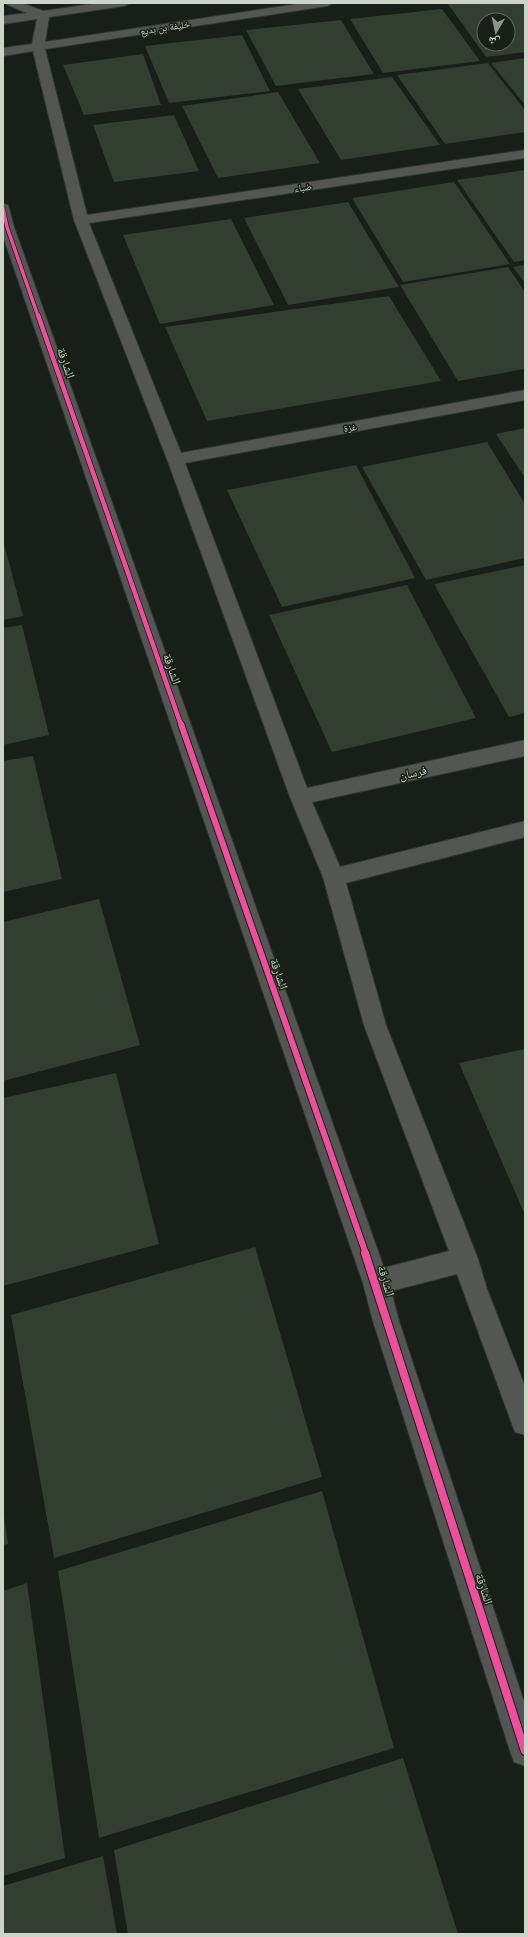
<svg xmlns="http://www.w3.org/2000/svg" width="528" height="1937" font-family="Montserrat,'Noto Naskh Arabic',sans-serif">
<rect width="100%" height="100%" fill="#181e18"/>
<!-- building -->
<g fill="#323e30" fill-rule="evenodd">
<path d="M459,3H525V52L486,57L448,4ZM484,20H508V44H484Z"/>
<path d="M442,9L480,61L383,73L350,19Z"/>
<path d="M341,20L374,74L276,86L246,30Z"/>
<path d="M242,35L270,91L169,103L145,46Z"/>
<path d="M143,54L161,105L84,115L63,65Z"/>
<path d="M525,58V105L491,63Z"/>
<path d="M488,63L525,110V132L445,144L397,75Z"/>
<path d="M392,77L440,145L341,160L298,89Z"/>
<path d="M278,92L320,163L218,178L182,106Z"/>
<path d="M174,115L199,171L114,182L93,125Z"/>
<path d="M525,170V260L514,262L457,180Z"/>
<path d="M454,182L510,264L403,282L352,198Z"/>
<path d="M348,202L399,287L288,305L244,218Z"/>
<path d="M231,219L274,305L160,324L123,235Z"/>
<path d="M525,265V283L513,267Z"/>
<path d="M508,267L525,292V369L458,381L400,285Z"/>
<path d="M389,296L441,381L207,421L165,327Z"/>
<path d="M525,428V478L496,434Z"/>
<path d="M487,442L525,504V558L426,580L362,467Z"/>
<path d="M356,465L415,578L282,607L227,490Z"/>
<path d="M3,540L23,616L3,620Z"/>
<path d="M525,565V713L509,717L434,584Z"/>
<path d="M407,585L476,718L332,752L269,615Z"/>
<path d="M22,625L49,735L3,745V628Z"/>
<path d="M33,756L62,879L3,892V761Z"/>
<path d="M99,899L140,1045L3,1081V922Z"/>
<path d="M525,1049V1215L459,1063Z"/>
<path d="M116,1073L159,1244L3,1286V1098Z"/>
<path d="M255,1247L322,1477L54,1558L11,1315Z"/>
<path d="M322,1491L394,1748L99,1838L58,1571Z"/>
<path d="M3,1509L8,1544L3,1545Z"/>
<path d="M27,1583L65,1858L3,1876V1591Z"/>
<path d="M403,1758L458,1934H128L114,1850Z"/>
<path d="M103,1856L117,1934H3V1886Z"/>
</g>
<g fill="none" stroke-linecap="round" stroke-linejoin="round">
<!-- minor casing -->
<g stroke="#323732" stroke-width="2">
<path id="minor" d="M6,3H22L43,11L99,3H130L124,6L49,17L45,42L304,3H333L327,6L45,49L87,215L525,150V158L89,223L181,453L525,390V400L185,463L307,788L525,740V756L312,802L340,867L525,821V837L346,883L386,1025L478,1259L487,1289L525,1387V1435L515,1432L457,1274L391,1291L399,1321L525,1705V1766L514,1762L510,1751L373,1321L363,1283L3,236V204L8,205L14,227L384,1268L449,1251L364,1025L323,877L290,797L167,459L74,220L33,51L3,56V48L32,44L37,19L3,24V16L27,13L8,5Z"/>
</g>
<!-- minor -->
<use href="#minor" fill="#545654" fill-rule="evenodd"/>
<!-- cycleway-far3 casing -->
<g stroke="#162214" stroke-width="5">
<path id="cycleway-far3" d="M3,208L7,227L38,316"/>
</g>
<!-- cycleway-far2 casing -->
<g stroke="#162214" stroke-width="6">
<path id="cycleway-far2" d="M38,315L181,725"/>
</g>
<!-- cycleway-far1 casing -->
<g stroke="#162214" stroke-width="8">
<path id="cycleway-far1" d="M181,724L366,1254"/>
</g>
<!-- cycleway casing -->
<g stroke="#162214" stroke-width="10">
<path id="cycleway" d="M365,1253L525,1751"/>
</g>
<!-- cycleway-far3 -->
<use href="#cycleway-far3" stroke="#ef4d9e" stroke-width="3.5"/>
<!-- cycleway-far2 -->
<use href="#cycleway-far2" stroke="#ef4d9e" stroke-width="4.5"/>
<!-- cycleway-far1 -->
<use href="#cycleway-far1" stroke="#ef4d9e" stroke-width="6"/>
<!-- cycleway -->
<use href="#cycleway" stroke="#ef4d9e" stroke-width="8"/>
</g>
<g text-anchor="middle" stroke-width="3" stroke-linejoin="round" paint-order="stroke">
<!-- far-street labels -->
<g font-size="10" fill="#ccd4ca" stroke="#162214">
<text transform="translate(165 27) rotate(-9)" y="4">خليفة بن بديع</text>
<text transform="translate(303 187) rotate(-8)" y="4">ضباء</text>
<text transform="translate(350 427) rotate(-10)" y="4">غزة</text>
</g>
<!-- street labels -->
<g font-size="12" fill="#ccd4ca" stroke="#162214">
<text transform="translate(66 363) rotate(71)" y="4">الشارقة</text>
<text transform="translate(172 669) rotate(71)" y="4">الشارقة</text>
<text transform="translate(413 773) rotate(-12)" y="4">فرسان</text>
<text transform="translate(279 974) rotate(71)" y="4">الشارقة</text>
<text transform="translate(386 1281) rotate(73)" y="4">الشارقة</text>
<text transform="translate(484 1589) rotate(72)" y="4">الشارقة</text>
</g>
</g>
<!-- border -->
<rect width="528" height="1937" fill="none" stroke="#ccd4ca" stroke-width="8"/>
<!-- north arrow -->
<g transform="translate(496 32) rotate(189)"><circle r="19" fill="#162214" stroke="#5f695d"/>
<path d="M0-3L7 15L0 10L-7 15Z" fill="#8d948c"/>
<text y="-6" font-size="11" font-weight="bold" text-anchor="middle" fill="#ccd4ca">ش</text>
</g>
</svg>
